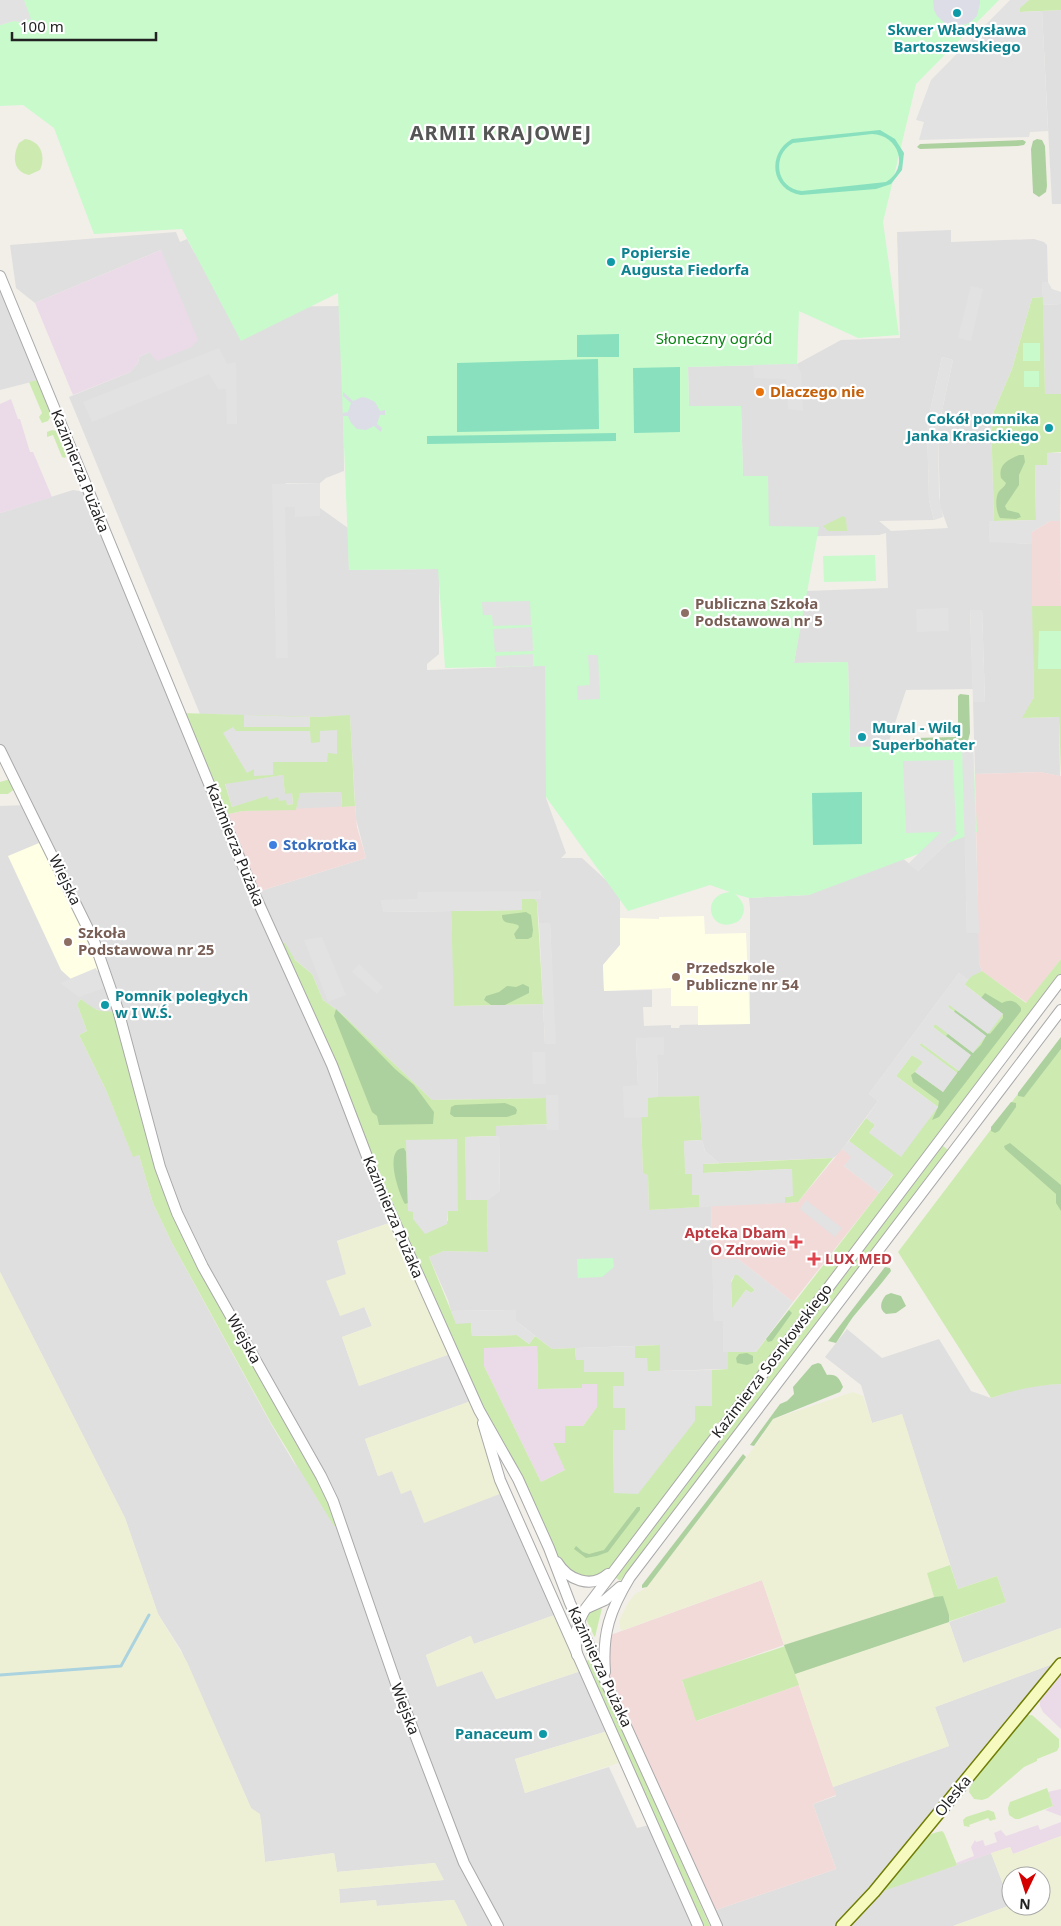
<svg xmlns="http://www.w3.org/2000/svg" width="1061" height="1926" font-family="'Noto Sans',sans-serif">
<rect width="100%" height="100%" fill="#f2efe9"/>
<!-- residential -->
<g fill="#e0dfdf" fill-rule="evenodd">
<path d="M1061,10V204H1052L1042,11Z"/>
<path d="M951,230V242L1034,239L1044,242L1047,245L1048,282H1042L1043,297L1032,298L1012,369L991,418L994,521H989V541L1032,544L1034,697L1023,718L1059,717L1060,776L1040,772L975,774L973,702L985,701L982,610L970,611L973,689L906,690L887,747L850,748L848,662L794,663L806,591L888,588L886,533L879,535L769,537L743,476L741,406H689L688,367L797,364L841,340L900,338L897,232ZM942,357L953,360L938,429L940,506L948,528L891,531L879,521L934,520L929,500L927,425Z"/>
<path d="M176,232L180,242L187,239L194,252L243,307L339,306L343,367L344,471L326,478L320,483H285L348,528L349,570L439,569V654L427,664V670L562,665L546,798L566,853L561,858H582L620,893V945L603,965L604,991L652,990V1007H643L644,1026L671,1025V1028H679L680,1025L750,1023V908L749,898L809,895L894,851L918,871L958,833L965,832L967,933H979V963L982,971L968,980L959,973L869,1094L878,1101L838,1155L833,1158L719,1163L705,1151L702,1140L699,1096L658,1097L657,1055L636,1038L638,1085L624,1117H641L643,1173L648,1174L649,1210L711,1206L714,1320L723,1321V1352H728V1369L660,1371L659,1345L552,1349L516,1321V1310L451,1311L448,1300L429,1257L444,1251L488,1252L487,1200L500,1191L499,1136H496V1126L547,1124V1130L546,1095V1098L432,1100L342,1014L323,1000L312,974L293,958L395,1221L337,1241L372,1326L342,1337L359,1386L453,1353L474,1400L365,1439L378,1476L392,1471L411,1490L505,1492L560,1613L474,1644L470,1636L426,1655L437,1686L482,1671L497,1699L584,1670L611,1730L515,1759L525,1793L609,1767L637,1828L653,1824L698,1926H467L454,1900L376,1906V1900L340,1904L339,1889L443,1880L435,1863L337,1872L334,1853L265,1862L261,1820L251,1808L181,1650L158,1614L125,1518L0,1272V806L27,805L0,750V513L73,490L90,493L254,893L366,858L356,819L350,716L319,717L200,714L69,397L130,372L138,363L139,357L149,352L161,250L35,303L16,288L10,245ZM535,899L537,902L539,923H550L555,1044H545L543,1004L455,1006L451,911L384,912L381,900L541,899ZM81,999L90,1007L106,1013L191,1242L297,1468L271,1424L214,1320L172,1243L153,1203L139,1155L133,1156L106,1090L79,1035L87,1031L77,1004Z"/>
<path d="M0,280L43,379L0,390Z"/>
<path d="M1061,304V394H1045L1043,305Z"/>
<path d="M283,775L285,793H292L293,804L287,805L278,801L268,800L232,807L225,783Z"/>
<path d="M341,792L342,807L296,810L299,793Z"/>
<path d="M847,1329L882,1358L939,1339L971,1391L991,1398L1020,1388L1038,1385L1061,1384V1628L963,1663L949,1622L1006,1602L997,1576L958,1589L902,1415L872,1423L861,1385L825,1357Z"/>
<path d="M1061,1661L873,1894L991,1853L1011,1905L953,1926H717L710,1912L836,1869L813,1804L836,1796L833,1787L949,1746L935,1707Z"/>
</g>
<!-- commercial -->
<g fill="#f2dad9">
<path d="M1060,473L1061,606H1032V532L1050,521Z"/>
<path d="M1040,772L1061,776V959L1027,1003L987,975L982,971L979,963L975,774Z"/>
<path d="M355,806L357,827L366,858L254,893L223,815L243,811Z"/>
<path d="M842,1149L852,1157L844,1166L879,1193L793,1302L738,1259H712L711,1206L798,1202Z"/>
<path d="M762,1580L784,1645L682,1681L697,1721L799,1685L836,1795L813,1804L836,1869L710,1912L605,1678V1637Z"/>
</g>
<!-- industrial -->
<g fill="#ebdbe8">
<path d="M161,250L198,340L191,347L157,361L149,352L139,357L138,363L130,372L73,395L35,303Z"/>
<path d="M11,399L18,419H20L30,452H33L52,497L0,513V404Z"/>
<path d="M537,1346L538,1389L582,1388V1384H597V1407L583,1426L565,1470L541,1482L484,1366V1347Z"/>
<path d="M1061,1664V1729L1043,1712L1040,1706L1039,1690Z"/>
<path d="M1061,1789V1816L1045,1810L1053,1806L1048,1792Z"/>
<path d="M1061,1822V1836L1013,1854L1010,1847L957,1865L956,1863L974,1856L971,1847L975,1840L976,1842L983,1840L985,1846L997,1842L994,1833L1001,1830L1006,1836L1038,1825L1040,1830Z"/>
</g>
<!-- education -->
<g fill="#ffffe5">
<path d="M39,843L78,919L99,970L73,981L61,970L8,856Z"/>
<path d="M704,916L705,934L746,933L750,1024L698,1025V1006H671V988L604,991L603,965L620,945V918L659,919V917Z"/>
</g>
<!-- farmland -->
<g fill="#eef0d5">
<path d="M395,1221L453,1353L359,1386L342,1337L372,1326L365,1307L340,1316L326,1281L346,1274L337,1241Z"/>
<path d="M0,1272L125,1518L158,1614L187,1662L251,1808L260,1814L265,1862L334,1853L337,1872L435,1863L444,1880L339,1889L340,1903L376,1900L377,1906L454,1900L467,1926H0Z"/>
<path d="M853,1392L863,1396L872,1423L902,1414L950,1565L927,1573L935,1597L784,1645L762,1580L621,1631L619,1621L628,1603L634,1595L647,1587L758,1442L773,1419Z"/>
<path d="M474,1400L505,1492L424,1523L411,1490L401,1494L392,1471L378,1476L365,1439Z"/>
<path d="M560,1613L584,1670L496,1699L482,1671L437,1687L426,1655L471,1636L474,1644Z"/>
<path d="M949,1622L963,1663L1061,1628V1661L935,1707L949,1746L833,1787L795,1674Z"/>
<path d="M611,1730L625,1761L525,1793L515,1759Z"/>
<path d="M1061,1836V1926H953L1011,1905V1906H1041V1876H1011V1904L991,1853L1010,1847L1013,1854Z"/>
</g>
<!-- grass -->
<g fill="#cdebb0" fill-rule="evenodd">
<path d="M1029,0H1061V10L1020,12L1019,8Z"/>
<path d="M25,139C41,141 46,156 40,170L29,175C13,172 12,156 19,143Z"/>
<path d="M1043,297L1045,394H1061V452L1047,453V465L1035,466L1036,520L994,521L991,418L1012,369L1032,298Z"/>
<path d="M43,379L55,408L48,421L42,423L39,417L42,413L29,382Z"/>
<path d="M52,430L65,433L71,448L65,458L62,457L53,435L47,437V432Z"/>
<path d="M843,516L846,518L847,531H828L823,526Z"/>
<path d="M1032,606H1061V776L1059,717L1022,718L1034,697Z"/>
<path d="M181,713L319,717L350,715L355,806L342,807L341,792L300,793L296,810L243,811L223,815ZM283,775L285,794L292,793L293,804L287,805L286,800L279,801L278,797L269,800L267,796L232,807L225,784Z"/>
<path d="M14,778L16,788L8,794H0V782Z"/>
<path d="M522,899H535L537,902L543,1004L454,1006L451,911L522,910Z"/>
<path d="M285,943L295,960L312,974L323,1000L342,1014L432,1100L546,1098L547,1124L496,1126V1136L465,1137L467,1200H487L488,1252L444,1251L429,1257L456,1323H471L472,1336L517,1335L529,1344L535,1336L552,1349L575,1348L576,1359L584,1360L585,1372L624,1371V1386L613,1387V1407H625V1430H613L614,1493L695,1406L712,1405V1370L728,1369V1352H756L893,1175L849,1141L866,1118L875,1125L869,1133L938,1107L896,1076L912,1055L923,1062L915,1072L957,1073L919,1045L921,1043L959,1071L970,1055L933,1027L935,1024L986,1036L948,1007L949,1004L1003,1014L964,984L972,976L982,971L1026,1003L1061,959V980L618,1565L599,1580L564,1572L479,1410L278,946ZM448,1211V1221L413,1219V1212ZM537,1346L538,1389L582,1388V1384H597V1407L583,1426H565V1443H553L565,1470L541,1482L484,1366V1348Z"/>
<path d="M81,999C95,1010 100,1014 118,1010L177,1213L322,1478L341,1524L334,1526L271,1423L172,1243L153,1203L139,1155L133,1157L106,1090L79,1035L87,1031L77,1004Z"/>
<path d="M1061,1037V1384C1036,1385 1015,1390 991,1398L898,1252Z"/>
<path d="M699,1096L702,1140L684,1141L686,1174H692V1195H699V1207L649,1210L648,1175L643,1173L641,1117H648V1097Z"/>
<path d="M942,1145L948,1150L620,1581L615,1577Z"/>
<path d="M833,1158L798,1202L785,1203V1197L792,1196V1169L703,1173V1164Z"/>
<path d="M735,1274L738,1275L755,1290L751,1293L746,1290L732,1309L731,1283Z"/>
<path d="M660,1345V1371H648L635,1358V1346Z"/>
<path d="M950,1565L958,1589L997,1576L1006,1602L795,1674L799,1685L696,1721L682,1680L934,1597L927,1573Z"/>
<path d="M602,1608L595,1637L594,1636L586,1619L587,1613Z"/>
<path d="M592,1659L710,1926H703L586,1661Z"/>
<path d="M1032,1715L1059,1739V1747L1057,1751L1037,1759V1761L1024,1767L988,1798L982,1800L974,1799L969,1792L971,1774L1018,1716Z"/>
<path d="M1047,1788L1053,1806L1019,1819H1015L1009,1815L1008,1808L1010,1802Z"/>
<path d="M988,1810L994,1812L996,1819L990,1821L988,1818L969,1825L970,1827L964,1826L963,1820L966,1817Z"/>
<path d="M942,1831L944,1833L957,1865L872,1895C890,1873 913,1835 942,1831Z"/>
</g>
<!-- forest -->
<g fill="#add19e">
<path d="M1037,139L1042,140L1045,146L1047,186L1046,192L1039,197L1033,193L1031,149L1033,141Z"/>
<path d="M1023,140L1026,142L1024,145L1018,146L920,149L917,147L920,144Z"/>
<path d="M1019,455H1024L1025,462L1019,475V485L1005,506L1007,510L1019,513L1021,517L1016,519L1000,518C996,511 995,500 998,493C1001,488 1004,488 1006,483L1001,478C998,465 1007,460 1019,455Z"/>
<path d="M960,694L969,695L970,733L968,741C956,748 926,747 913,745L911,741L914,738L955,737L958,734V696Z"/>
<path d="M526,912L531,915L533,930L532,937L528,939H516L514,934L519,927L518,925C511,922 502,925 502,915Z"/>
<path d="M523,984L529,987V993L505,1005H491L484,1000L486,996L499,992L507,986L516,987Z"/>
<path d="M985,993L1002,1003C1010,999 1015,1000 1021,1008V1011L939,1117L932,1120L938,1107L939,1101L913,1082L911,1075L915,1072L943,1092L970,1055L946,1036L948,1034L973,1053L981,1045L986,1036L954,1012L955,1010L990,1034L1003,1018V1014L981,998Z"/>
<path d="M336,1009L395,1069L414,1085L434,1112L433,1124L379,1125L377,1116L372,1112L334,1016Z"/>
<path d="M1061,1037V1049L1024,1097L1018,1096V1093Z"/>
<path d="M1011,1102L1016,1103V1107L999,1131L995,1133L991,1131V1127Z"/>
<path d="M505,1103L515,1107L517,1110L516,1114L507,1117H454L450,1114L451,1107L455,1105Z"/>
<path d="M1010,1143L1061,1185V1211L1056,1203V1194L1005,1149L1004,1146Z"/>
<path d="M404,1148L406,1152L408,1203L405,1204C399,1195 383,1148 404,1148Z"/>
<path d="M885,1267L890,1268L891,1271C879,1287 866,1301 853,1317C847,1325 842,1334 836,1343L828,1341Z"/>
<path d="M891,1293L901,1296L906,1306L896,1313L886,1314C878,1309 881,1301 886,1295Z"/>
<path d="M789,1310L792,1313L772,1341L768,1342L766,1339Z"/>
<path d="M747,1353L753,1356V1363L747,1365L737,1363L736,1358L739,1354Z"/>
<path d="M818,1363L821,1364L827,1375C837,1374 839,1378 843,1387L840,1392L773,1419L754,1446L750,1445L780,1404L787,1401L794,1394L793,1387L812,1365Z"/>
<path d="M743,1454L746,1457L647,1587L642,1588V1585Z"/>
<path d="M637,1507H640V1510L608,1552L597,1556L586,1558L574,1549L576,1546L583,1552L589,1554L604,1550Z"/>
<path d="M943,1596L949,1615V1622L795,1674L784,1645L935,1597Z"/>
</g>
<!-- park -->
<g fill="#c8facc">
<path d="M24,0H999L916,84L883,222L899,335L858,338L799,311L797,364L688,367L689,406H741L743,476H768L769,526L819,527L794,663L848,662L850,747L973,744L977,832L809,895L749,898L735,894C741,899 746,906 743,914C741,920 737,923 731,924C708,930 701,894 730,892L710,885L628,911L546,797L545,666L445,668L438,569L349,570L338,293L241,341L182,229L94,234L54,128L23,105L0,106V25L14,21L21,22Z"/>
<rect x="1023" y="343" width="17" height="18"/>
<rect x="1024" y="371" width="15" height="16"/>
<path d="M875,555L876,581L824,582L823,556Z"/>
<path d="M1039,631H1061V669H1038Z"/>
<path d="M613,1258L614,1267L602,1277L578,1278L577,1259Z"/>
</g>
<!-- pitch -->
<g fill="#88e0be" fill-rule="evenodd">
<path d="M880,130L895,139L904,153L902,170L891,184L876,189L801,195C770,190 767,153 792,139ZM872,134C899,135 910,168 886,182L802,191C776,189 771,155 793,143Z"/>
<path d="M619,334V357H577V335Z"/>
<path d="M598,359L599,429L457,432V363Z"/>
<path d="M680,367V432L634,433L633,368Z"/>
<path d="M616,433V441L427,444V436Z"/>
<path d="M862,792V844L813,845L812,793Z"/>
</g>
<!-- parking -->
<g fill="#e2e2e2" fill-rule="evenodd">
<path d="M0,0H24L31,19L21,22L14,21L0,25Z"/>
<path d="M1010,0H1029L1020,8V12L1042,11L1048,131L1030,132L1029,137L919,140L924,122L916,120L931,80Z"/>
<path d="M1042,282H1048L1052,289L1061,292V304L1043,305Z"/>
<path d="M971,286L983,289L971,341L958,338Z"/>
<path d="M219,348L227,364L236,362L237,424H227L226,389H218L209,374L92,422L83,402Z"/>
<path d="M942,357L953,360L938,429L939,496L943,517L934,520L929,500L927,425Z"/>
<path d="M797,364L801,373L803,411L788,409L786,379L754,378L753,365Z"/>
<path d="M1047,453H1061L1060,521H1050L1032,532V544L989,542V521L1036,520L1035,465H1047Z"/>
<path d="M320,483V516L295,517V507H285L288,658H276L272,484Z"/>
<path d="M530,601L531,625L493,626L492,615H483L482,602Z"/>
<path d="M948,608L949,631L917,632L916,609Z"/>
<path d="M970,610H982L985,702H973Z"/>
<path d="M532,627L533,651L495,652L493,629Z"/>
<path d="M533,654V666L496,667L495,656Z"/>
<path d="M588,655H598L600,699L578,700L577,686L590,685Z"/>
<path d="M244,715L310,717V727H244Z"/>
<path d="M233,727L236,731H310L311,743L320,742V731L337,730V754L328,753L327,762H273V775L254,776V769L247,773L223,733Z"/>
<path d="M973,744L979,933H967L962,745Z"/>
<path d="M953,760L956,831L958,833L918,871L908,864L941,832L906,833L903,761Z"/>
<path d="M541,891V899H522V910L384,912L380,900H417L418,892Z"/>
<path d="M539,923H550L556,1044H545Z"/>
<path d="M322,937L346,995L328,1002L304,940Z"/>
<path d="M359,964L383,987L377,994L352,972Z"/>
<path d="M96,968L104,988L79,997L60,983Z"/>
<path d="M959,973L968,980L965,985L1003,1014L988,1034L949,1005L948,1007L986,1036L973,1053L935,1024L933,1027L971,1055L959,1071L921,1043L920,1045L957,1073L943,1092L915,1072L923,1062L912,1055L896,1076L938,1107L901,1157L869,1133L875,1125L866,1118L878,1101L869,1094Z"/>
<path d="M664,1037V1055H657L658,1097L648,1098V1117L624,1118L623,1086L638,1085L636,1038Z"/>
<path d="M532,1052H545L546,1084H533Z"/>
<path d="M546,1095H558L559,1130H547Z"/>
<path d="M499,1136L500,1192L487,1200H466L465,1137Z"/>
<path d="M457,1139L458,1211H448L447,1224L425,1234L413,1219V1212L408,1211L406,1140Z"/>
<path d="M702,1140L705,1151L719,1163L703,1164V1173L792,1169L793,1196L785,1197V1203L699,1207V1195H692V1174H685L684,1141Z"/>
<path d="M849,1141L893,1174L879,1193L844,1166L851,1157L842,1149Z"/>
<path d="M806,1200L842,1228L835,1237L800,1209Z"/>
<path d="M712,1259H738L793,1302L756,1352H723V1321H714ZM735,1274L738,1275L755,1290L751,1293L746,1290L732,1308L731,1281Z"/>
<path d="M516,1310V1321L535,1336L529,1344L517,1335L472,1336L471,1323L456,1324L451,1311Z"/>
<path d="M635,1346V1358H647L648,1371L712,1370V1406H695V1421L638,1494L614,1493L613,1430H625V1408H613V1386H624V1372H584V1360H576L575,1348Z"/>
</g>
<!-- plaza -->
<g fill="#dddde8">
<path d="M933,0H980V3L977,16L972,21L967,24L954,26L947,25L937,16L934,10Z"/>
<path d="M343,392L353,401L362,397L367,398L375,402L380,411L385,410V415H380L377,424L382,428L381,432L374,426L366,430L357,429L351,423L348,416H343V413L348,412L351,403L343,396Z"/>
</g>
<g fill="none" stroke-linecap="round" stroke-linejoin="round">
<!-- stream -->
<path stroke="#aad3df" stroke-width="3" d="M0,1675L121,1666L149,1615"/>
<!-- tertiary casing -->
<g stroke="#a9a9a9" stroke-width="12">
<g id="tertiary">
<path d="M0,276L254,893L332,1065L376,1180L479,1410L518,1479L549,1548L570,1603L717,1926"/>
<path d="M0,750L94,941L118,1010L160,1167L177,1213L203,1267L321,1476L333,1501L401,1698L464,1863L498,1926"/>
<path d="M483,1423L500,1480L698,1926"/>
<path d="M557,1562C568,1580 591,1589 608,1574"/>
<path d="M587,1608L605,1600L620,1587"/>
<path d="M577,1655C574,1637 576,1624 586,1608L1061,980"/>
<path d="M605,1672C602,1633 610,1610 630,1577L1061,1010"/>
</g>
</g>
<!-- secondary casing -->
<g stroke="#707d05" stroke-width="14">
<path id="secondary" d="M842,1926L874,1892L1061,1664"/>
</g>
<!-- tertiary -->
<use href="#tertiary" stroke="#fff" stroke-width="10"/>
<!-- secondary -->
<use href="#secondary" stroke="#f7fabf" stroke-width="11"/>
</g>
<!-- markers -->
<g fill="#0f9aa8" stroke="#fff" stroke-width="2">
<circle cx="957" cy="13" r="5"/>
<circle cx="611" cy="262" r="5"/>
<circle cx="1049" cy="428" r="5"/>
<circle cx="862" cy="737" r="5"/>
<circle cx="105" cy="1005" r="5"/>
<circle cx="543" cy="1734" r="5"/>
</g>
<circle fill="#e8710a" stroke="#fff" stroke-width="2" cx="760" cy="392" r="5"/>
<g fill="#8d6e63" stroke="#fff" stroke-width="2">
<circle cx="685" cy="613" r="5"/>
<circle cx="68" cy="942" r="5"/>
<circle cx="676" cy="977" r="5"/>
</g>
<circle fill="#3f7fe0" stroke="#fff" stroke-width="2" cx="273" cy="845" r="5"/>
<g fill="#e0444e" stroke="#fff" stroke-width="2">
<path d="M793.5 1234.5h5v5h5v5h-5v5h-5v-5h-5v-5h5z"/>
<path d="M811.5 1251.5h5v5h5v5h-5v5h-5v-5h-5v-5h5z"/>
</g>
<g text-anchor="middle" stroke-width="4.5" stroke-linejoin="round" paint-order="stroke">
<!-- culture labels -->
<g font-size="15" font-weight="bold" fill="#0d838f" stroke="#fff" text-anchor="start">
<text x="957" y="35" text-anchor="middle">Skwer Władysława<tspan x="957" dy="17">Bartoszewskiego</tspan></text>
<text x="621" y="258">Popiersie<tspan x="621" dy="17">Augusta Fiedorfa</tspan></text>
<text x="1039" y="424" text-anchor="end">Cokół pomnika<tspan x="1039" dy="17">Janka Krasickiego</tspan></text>
<text x="872" y="733">Mural - Wilq<tspan x="872" dy="17">Superbohater</tspan></text>
<text x="115" y="1001">Pomnik poległych<tspan x="115" dy="17">w I W.Ś.</tspan></text>
<text x="533" y="1739" text-anchor="end">Panaceum</text>
</g>
<!-- park labels -->
<g font-size="15" fill="#0c8416" stroke="#fff">
<text x="714" y="344">Słoneczny ogród</text>
</g>
<!-- food labels -->
<g font-size="15" font-weight="bold" fill="#c56008" stroke="#fff" text-anchor="start">
<text x="770" y="397">Dlaczego nie</text>
</g>
<!-- street labels -->
<g font-size="15" fill="#222" stroke="#fff">
<text transform="translate(80 471) rotate(68)" y="5">Kazimierza Pużaka</text>
<text transform="translate(235 845) rotate(68)" y="5">Kazimierza Pużaka</text>
<text transform="translate(65 880) rotate(64)" y="5">Wiejska</text>
<text transform="translate(393 1217) rotate(67)" y="5">Kazimierza Pużaka</text>
<text transform="translate(244 1339) rotate(61)" y="5">Wiejska</text>
<text transform="translate(772 1361) rotate(-53)" y="5">Kazimierza Sosnkowskiego</text>
<text transform="translate(600 1667) rotate(65)" y="5">Kazimierza Pużaka</text>
<text transform="translate(405 1709) rotate(69)" y="5">Wiejska</text>
<text transform="translate(953 1796) rotate(-51)" y="5">Oleska</text>
</g>
<!-- education labels -->
<g font-size="15" font-weight="bold" fill="#785e54" stroke="#fff" text-anchor="start">
<text x="695" y="609">Publiczna Szkoła<tspan x="695" dy="17">Podstawowa nr 5</tspan></text>
<text x="78" y="938">Szkoła<tspan x="78" dy="17">Podstawowa nr 25</tspan></text>
<text x="686" y="973">Przedszkole<tspan x="686" dy="17">Publiczne nr 54</tspan></text>
</g>
<!-- shop labels -->
<g font-size="15" font-weight="bold" fill="#366cbe" stroke="#fff" text-anchor="start">
<text x="283" y="850">Stokrotka</text>
</g>
<!-- health labels -->
<g font-size="15" font-weight="bold" fill="#be3a42" stroke="#fff" text-anchor="end">
<text x="786" y="1238">Apteka Dbam<tspan x="786" dy="17">O Zdrowie</tspan></text>
<text x="825" y="1264" text-anchor="start">LUX MED</text>
</g>
<!-- district labels -->
<g font-size="20" font-weight="bold" letter-spacing="1" fill="#555" stroke="#fff">
<text x="501" y="140">ARMII KRAJOWEJ</text>
</g>
</g>
<!-- north arrow -->
<g transform="translate(1026 1891) rotate(184)"><circle r="24" fill="#ffffff" stroke="#a7a7a7"/>
<path d="M0-4L9 19L0 12L-9 19Z" fill="#d40000"/>
<text y="-8" font-size="14" font-weight="bold" text-anchor="middle" fill="#222222">N</text>
</g>
<!-- scale -->
<path d="M12 32v8h144v-8" fill="none" stroke="#222222" stroke-width="2.5"/>
<text x="20" y="32" font-size="15" fill="#222222" stroke="#ffffff" stroke-width="4" paint-order="stroke">100 m</text>
</svg>
